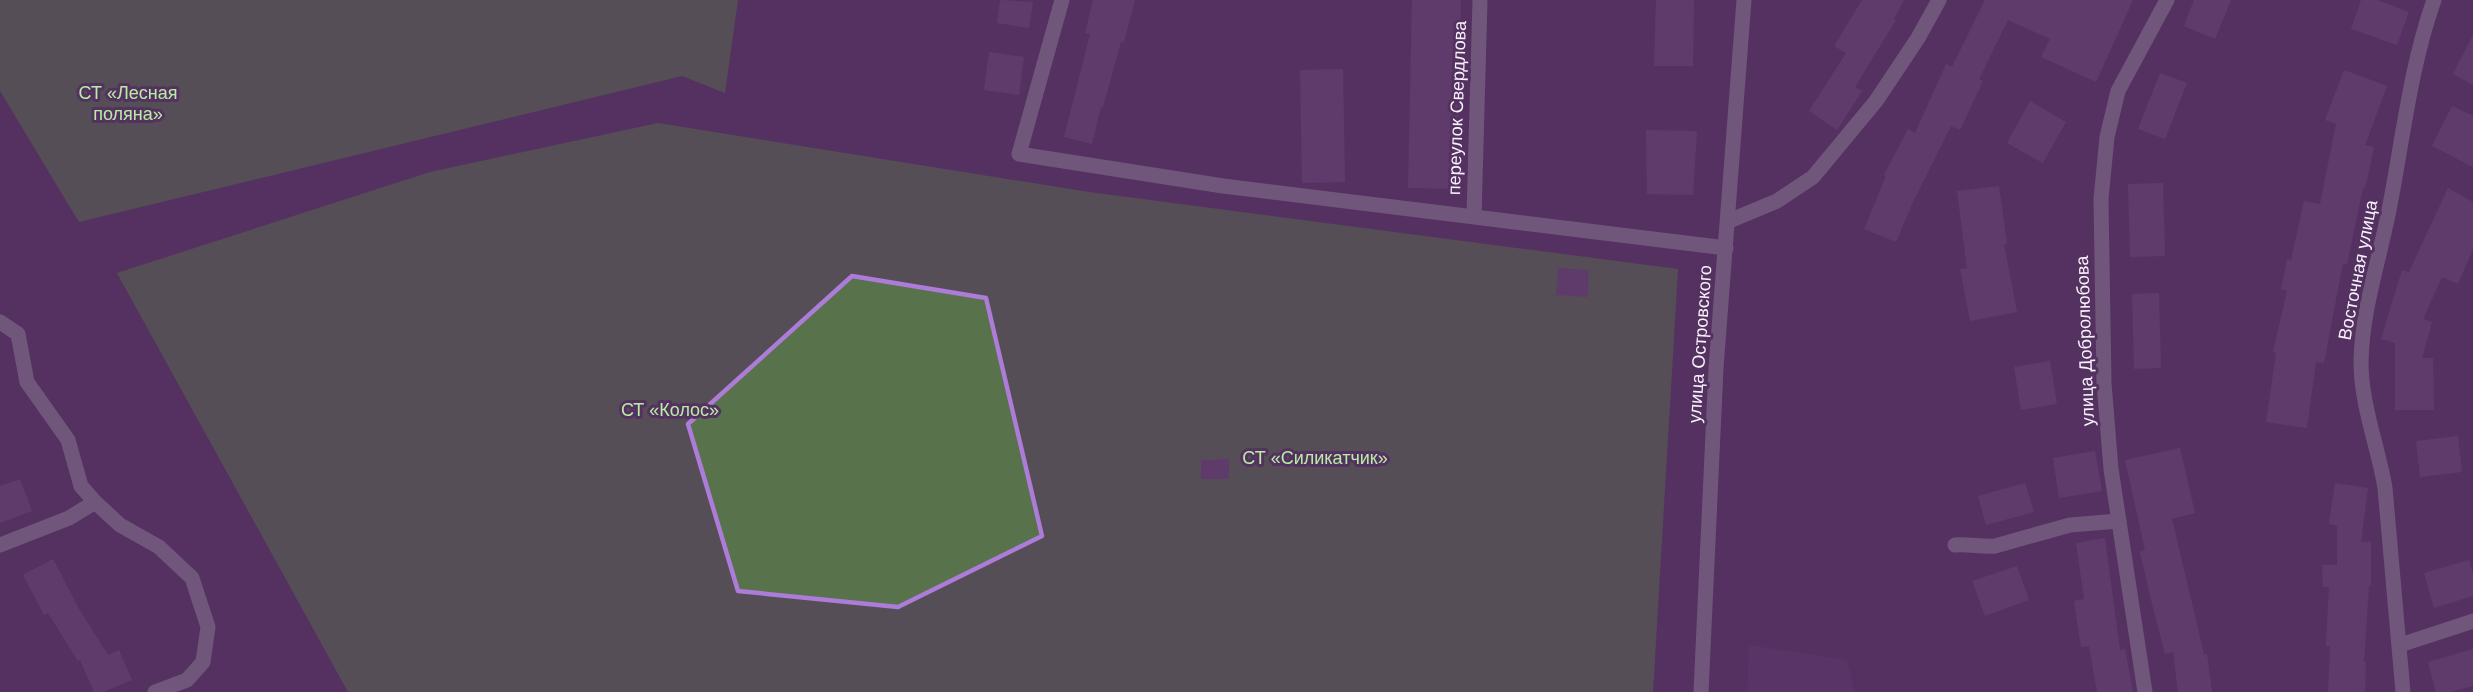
<svg xmlns="http://www.w3.org/2000/svg" width="2473" height="692" font-family="Arial,sans-serif">
<rect width="100%" height="100%" fill="#543260"/>
<!-- built -->
<path fill="#5f386d" d="M1749,645L1847,660L1855,692H1747Z"/>
<!-- green -->
<g fill="#58724c">
<path d="M0,0H738L725,93L682,76L79,222L0,91Z"/>
<path d="M658,123L1089,192L1678,269L1653,692H348L117,273L430,172Z"/>
</g>
<!-- building -->
<g fill="#6b4878">
<path d="M1000,0L1033,2L1029,28L997,23Z"/>
<path d="M1093,0H1135L1124,42H1121L1103,107H1101L1092,144L1064,137L1090,34L1085,33Z"/>
<path d="M1412,0H1461L1459,189L1408,188Z"/>
<path d="M1656,0H1694L1693,66H1654Z"/>
<path d="M1862,0H1904L1894,19L1896,20L1855,87L1862,91L1837,130L1809,111L1846,53L1834,46Z"/>
<path d="M1985,0H2133L2096,82L2041,57L2050,39L2008,20L1979,79L1983,81L1960,130L1951,126L1912,204L1896,242L1864,229L1886,176L1884,175L1908,129L1915,133L1946,64L1952,67Z"/>
<path d="M2194,0H2231L2215,39L2184,26Z"/>
<path d="M2361,0H2377L2409,12L2397,45L2351,29Z"/>
<path d="M2473,35V85L2453,74Z"/>
<path d="M989,52L1024,57L1019,95L984,90Z"/>
<path d="M1343,69L1345,182L1302,183L1300,70Z"/>
<path d="M2344,70L2387,86L2365,145L2374,147L2365,189L2363,188L2347,264L2343,263L2324,363L2316,362L2307,428L2266,422L2276,353L2273,352L2287,291L2281,289L2287,259L2291,260L2304,201L2320,204L2336,124L2325,120Z"/>
<path d="M2160,73L2187,83L2165,139L2138,129Z"/>
<path d="M2030,101L2066,122L2043,163L2007,143Z"/>
<path d="M2452,106L2473,116V167L2432,146Z"/>
<path d="M1646,130L1697,131L1693,195L1647,194Z"/>
<path d="M2163,183L2165,256L2130,257L2128,184Z"/>
<path d="M1999,186L2007,243L2004,244L2017,312L1970,321L1960,269L1967,268L1957,191Z"/>
<path d="M2448,188L2473,202V249L2458,284L2442,277L2423,319L2432,322L2422,358H2433L2434,410H2395V343L2381,339L2402,270L2409,272Z"/>
<path d="M1558,268L1589,270L1588,297L1556,295Z"/>
<path d="M2159,293L2161,368L2134,369L2132,294Z"/>
<path d="M2050,361L2057,404L2021,410L2014,367Z"/>
<path d="M2458,436L2462,472L2420,477L2416,441Z"/>
<path d="M2180,448L2195,513L2172,519L2204,654H2207L2212,692H2178L2173,652L2165,654L2151,600L2140,552L2145,550L2125,460Z"/>
<path d="M2095,451L2102,491L2059,498L2053,458Z"/>
<path d="M1229,459V479H1201V460Z"/>
<path d="M20,479L32,511L0,523V486Z"/>
<path d="M2025,483L2034,512L1986,525L1978,496Z"/>
<path d="M2335,483L2368,488L2361,542H2371V586H2369L2364,662H2366L2365,692H2328L2330,646H2326L2329,587H2323L2322,565H2337V526L2329,524Z"/>
<path d="M2105,538L2120,650L2125,649L2133,692H2097L2089,646L2081,647L2074,601L2084,599L2076,543Z"/>
<path d="M53,559L79,609L108,655L119,650L132,680L103,692H94L80,660L78,661L48,613L44,615L23,575Z"/>
<path d="M2469,560L2473,574V596L2434,608L2424,573Z"/>
<path d="M2017,566L2029,600L1985,616L1972,581Z"/>
<path d="M2473,649V686L2450,692H2436L2428,662Z"/>
</g>
<g fill="none" stroke-linecap="round" stroke-linejoin="round">
<!-- minor -->
<g stroke="#94849b" stroke-width="15">
<path d="M1062,0L1019,154L1223,186L1726,248"/>
<path d="M1474,216L1480,0"/>
<path d="M1729,221L1777,201L1813,177L1876,101L1918,38L1939,0"/>
<path d="M0,322L18,334L27,382L68,440L81,486L95,502L120,525L159,547L192,578L208,627L203,662L187,680L155,692"/>
<path d="M0,545L69,518L95,502"/>
<path d="M1955,545C1969,544 1981,547 1995,546L2070,525L2119,521"/>
<path d="M2400,645L2473,621"/>
<path d="M1701,692L1716,368L1744,0"/>
<path d="M2145,692L2111,469L2104,383L2101,199L2107,137L2118,91L2167,0"/>
<path d="M2403,692L2385,488C2378,446 2361,405 2361,362C2362,310 2379,261 2389,210C2403,139 2410,68 2434,0"/>
</g>
</g>
<!-- marked area -->
<path d="M0 0H2473V692H0ZM852,276L986,298L1042,536L898,607L738,591L688,424Z" fill="#543260" fill-opacity=".55" fill-rule="evenodd"/>
<path fill="none" stroke="#ad7bd8" stroke-width="4.5" stroke-linejoin="round" d="M852,276L986,298L1042,536L898,607L738,591L688,424Z"/>
<g text-anchor="middle" stroke-width="6" stroke-linejoin="round" paint-order="stroke">
<!-- park labels -->
<g font-size="18" fill="#b9eca3" stroke="#543260">
<text x="128" y="99">СТ «Лесная<tspan x="128" dy="21">поляна»</tspan></text>
<text x="670" y="416">СТ «Колос»</text>
<text x="1315" y="464">СТ «Силикатчик»</text>
</g>
<!-- street labels -->
<g font-size="18" fill="#f9f1fd" stroke="#543260">
<text transform="translate(1457 108) rotate(-88)" y="6">переулок Свердлова</text>
<text transform="translate(2358 270) rotate(-79)" y="6">Восточная улица</text>
<text transform="translate(2085 341) rotate(-92)" y="6">улица Добролюбова</text>
<text transform="translate(1700 344) rotate(-86)" y="6">улица Островского</text>
</g>
</g>
</svg>
